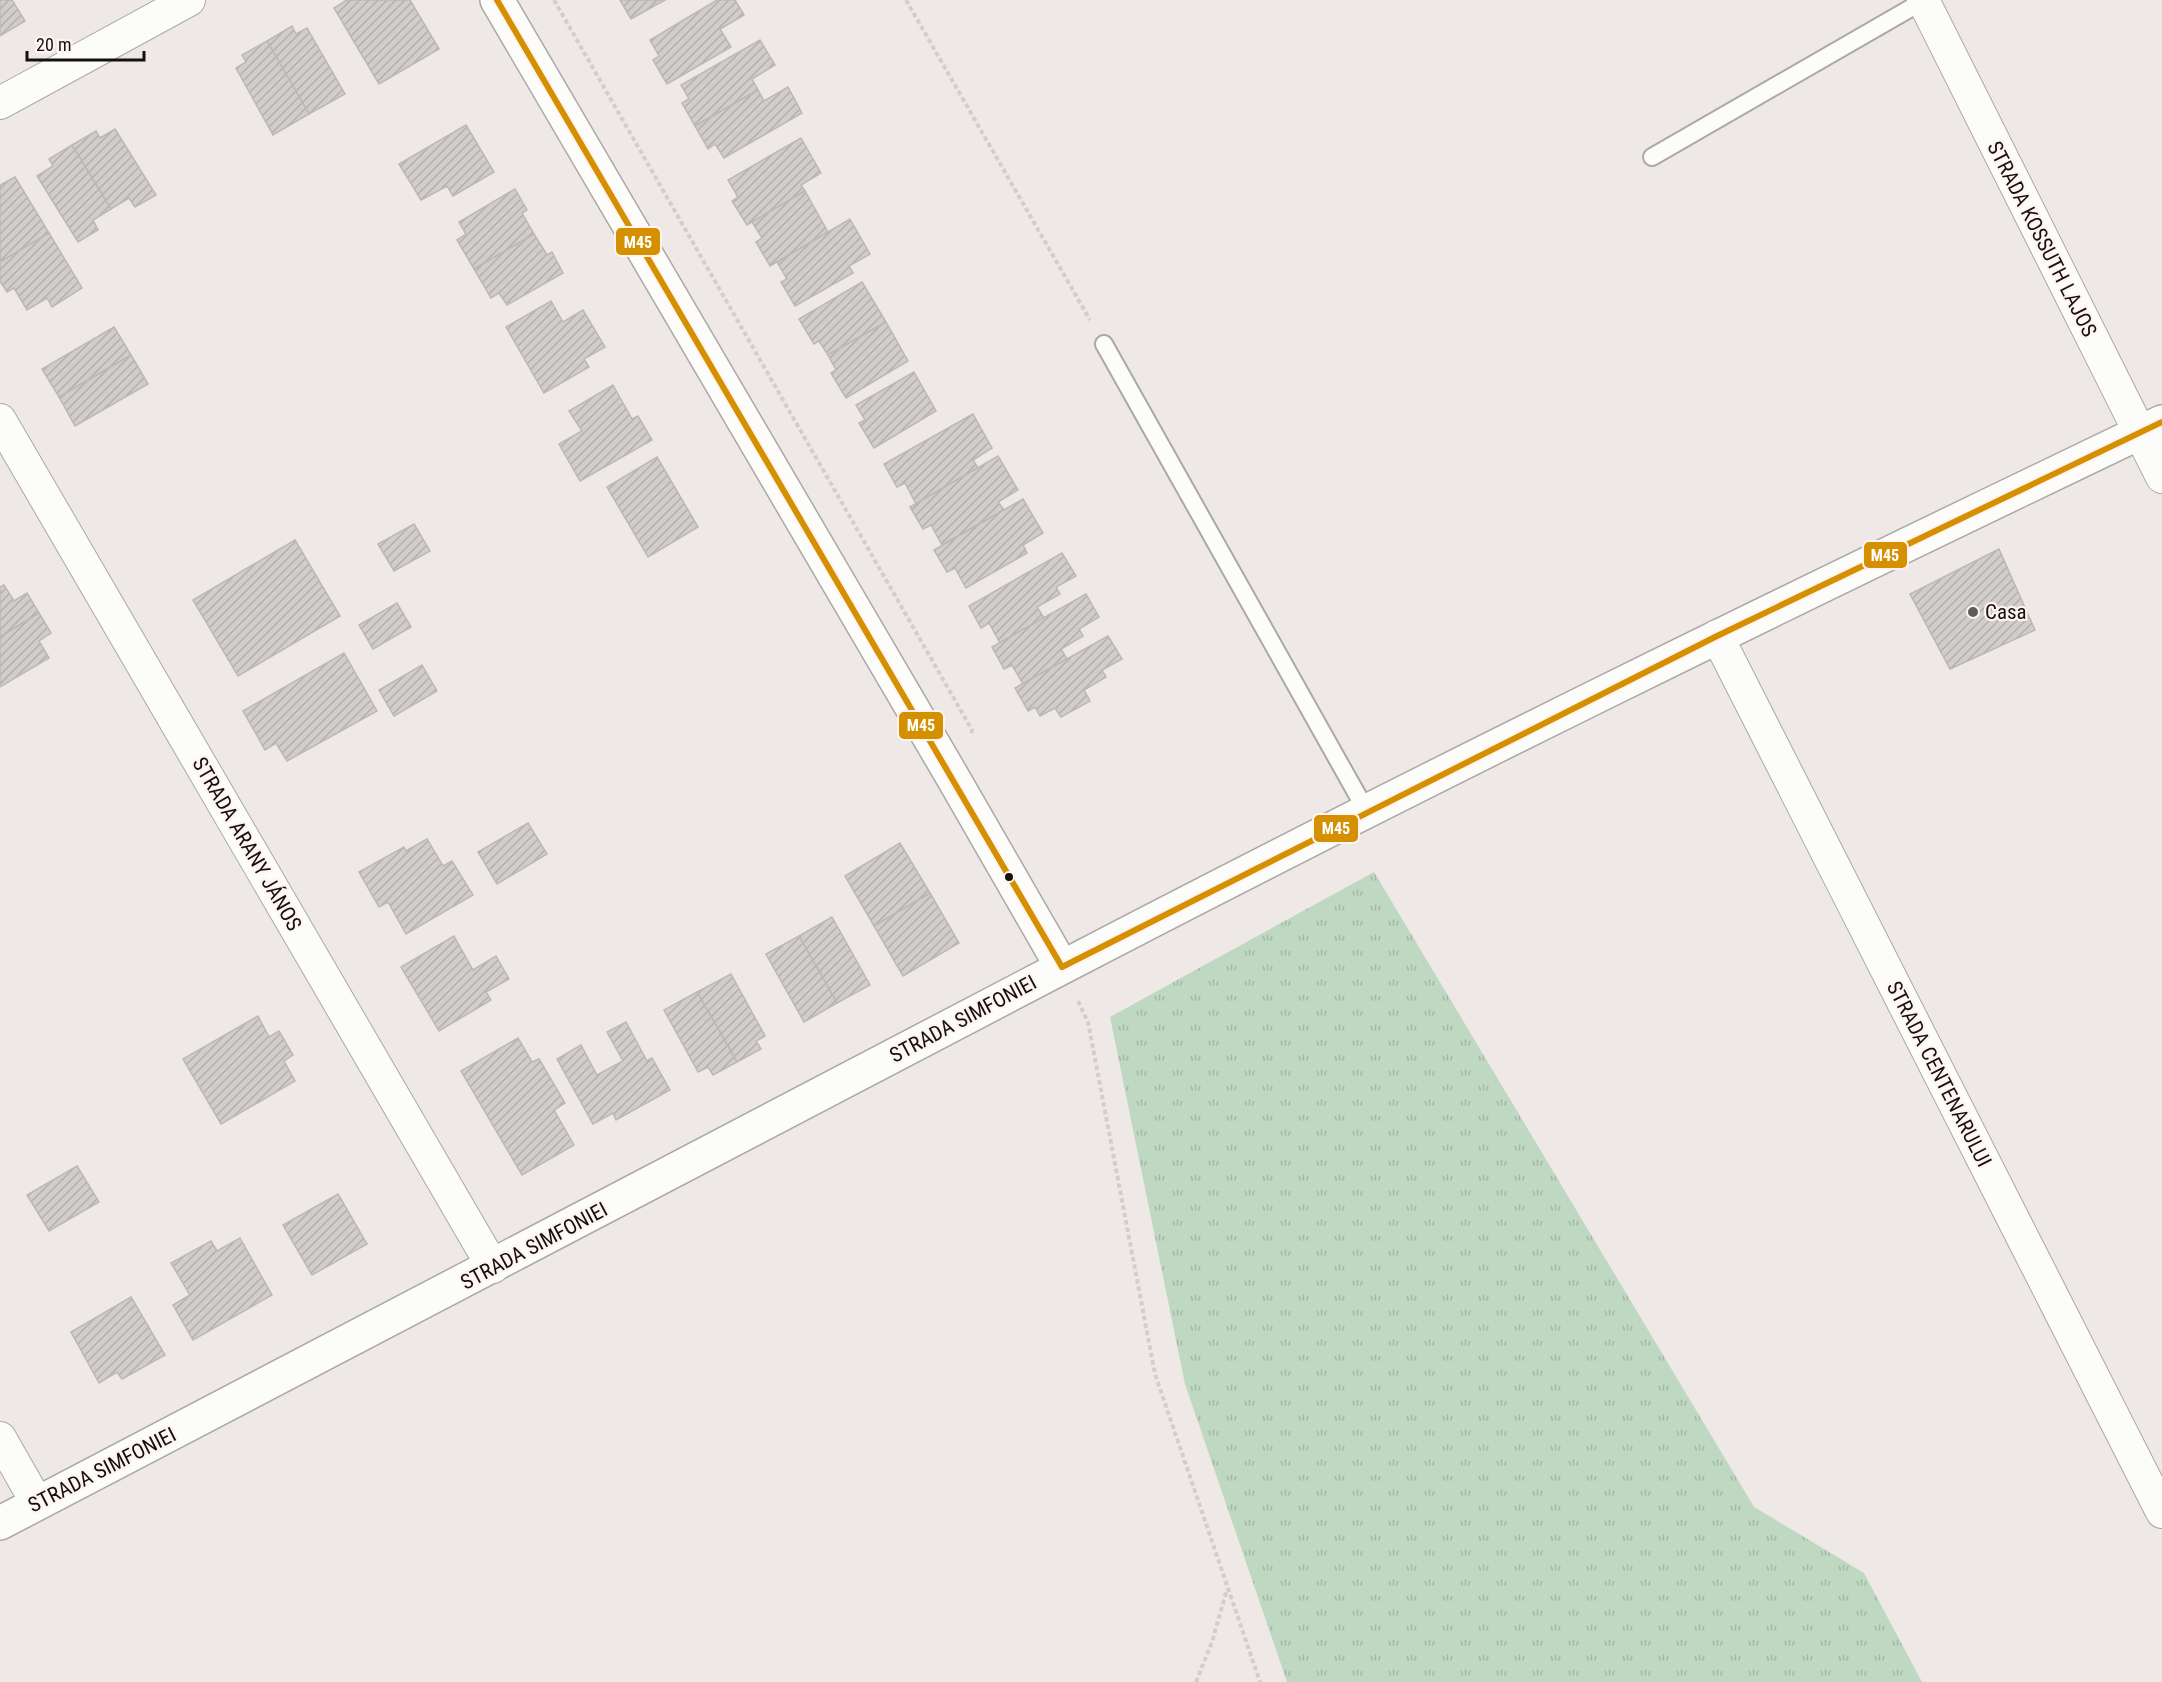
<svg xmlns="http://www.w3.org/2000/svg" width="2162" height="1682" font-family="'Roboto Condensed',sans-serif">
<defs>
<pattern id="grass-tufts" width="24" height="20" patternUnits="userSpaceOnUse" patternTransform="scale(1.5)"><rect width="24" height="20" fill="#bfd8c2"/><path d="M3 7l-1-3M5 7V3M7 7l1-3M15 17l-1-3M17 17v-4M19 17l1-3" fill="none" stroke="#a3b8a6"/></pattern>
<pattern id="building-hatch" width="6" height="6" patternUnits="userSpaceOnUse" patternTransform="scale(1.5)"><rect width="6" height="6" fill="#d1cdca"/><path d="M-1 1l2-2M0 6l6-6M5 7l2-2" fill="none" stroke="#b3afac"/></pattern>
</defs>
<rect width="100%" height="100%" fill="#eee8e6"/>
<!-- grass -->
<path fill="url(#grass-tufts)" d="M1374,872L1754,1507L1864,1573L1922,1682H1287L1185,1384L1110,1017Z"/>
<!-- building -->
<g fill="url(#building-hatch)" stroke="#bbb8b6" stroke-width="1.5">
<path d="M0,0H12L25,21L0,36Z"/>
<path d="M347,0H410L439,49L379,84L334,8Z"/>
<path d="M620,0H665L631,19Z"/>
<path d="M717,0H735L744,15L720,29L731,47L667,84L653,60L659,56L650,40Z"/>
<path d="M292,26L296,34L307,28L345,94L309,114L267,41Z"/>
<path d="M760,40L775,65L752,79L758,90L695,126L682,103L689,99L681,85Z"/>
<path d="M267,41L309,114L273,135L236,68L246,62L242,55Z"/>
<path d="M788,87L802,113L724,158L715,144L708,149L695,126L758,90L764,101Z"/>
<path d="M466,125L494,172L453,196L447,186L421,200L399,164Z"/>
<path d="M115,129L156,195L135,207L129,198L111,209L72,145L96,131L100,138Z"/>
<path d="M801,138L821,173L801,185L805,191L747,225L732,201L738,197L728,180Z"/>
<path d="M72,145L111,209L93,220L98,230L78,242L37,176L53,166L49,159Z"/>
<path d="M15,177L49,233L0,262V185Z"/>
<path d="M515,189L527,210L522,213L534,234L474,269L457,240L466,234L459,222Z"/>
<path d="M805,191L828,232L770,266L756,242L762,238L752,222Z"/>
<path d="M850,219L870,254L849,266L853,273L795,306L781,282L787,279L777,262Z"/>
<path d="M49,233L82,288L52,307L47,298L27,310L14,288L7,292L0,281V262Z"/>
<path d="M534,234L547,255L552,252L563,273L507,305L499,293L491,298L474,269Z"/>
<path d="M862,282L886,322L828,355L819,341L814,344L799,319Z"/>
<path d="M551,301L563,322L583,310L605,347L584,359L589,367L544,393L506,327Z"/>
<path d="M886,322L908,361L846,398L831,373L836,370L828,355Z"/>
<path d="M114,327L131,355L59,397L42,369Z"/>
<path d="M131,355L148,384L75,426L59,397Z"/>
<path d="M914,372L936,411L874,448L859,423L865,420L856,405Z"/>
<path d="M613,385L632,419L638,416L652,440L580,481L559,444L582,431L569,411Z"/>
<path d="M973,414L992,448L973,460L978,468L916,504L905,483L897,487L884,464Z"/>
<path d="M998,456L1018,490L998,502L1004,510L942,545L931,525L923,529L910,507Z"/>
<path d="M657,457L698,527L648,557L607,487Z"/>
<path d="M1023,499L1043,533L1023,545L1027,553L966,588L955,568L947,572L934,550Z"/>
<path d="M414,524L430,551L394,571L378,544Z"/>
<path d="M295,540L340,616L238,676L193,600Z"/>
<path d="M1999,549L2035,630L1950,669L1910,594Z"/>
<path d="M1062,553L1076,576L1056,587L1060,594L1037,607L1044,618L1000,643L989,623L981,628L969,606Z"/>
<path d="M4,585L14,601L27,593L39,613L0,637V587Z"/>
<path d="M1086,594L1099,617L1079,629L1083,636L1061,649L1067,659L1023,684L1012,665L1004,669L992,647Z"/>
<path d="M397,603L411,627L373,649L359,625Z"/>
<path d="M39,613L51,633L39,641L49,658L0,687V637Z"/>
<path d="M1108,636L1122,659L1102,670L1106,677L1084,690L1090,701L1061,717L1055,708L1040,716L1035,707L1028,711L1015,688Z"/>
<path d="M344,653L377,711L287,761L276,743L265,750L243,711Z"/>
<path d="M422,665L437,691L394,716L379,690Z"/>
<path d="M528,823L547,854L497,884L478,852Z"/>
<path d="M427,839L443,866L452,861L473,895L406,934L388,902L379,907L359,872L404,847L406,851Z"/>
<path d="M900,843L930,893L874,926L845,876Z"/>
<path d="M930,893L959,943L903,976L874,926Z"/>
<path d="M832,917L870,985L837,1003L799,936Z"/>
<path d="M454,936L473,970L496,956L509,979L486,992L491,1000L439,1031L401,967Z"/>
<path d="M799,936L837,1003L804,1022L766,954Z"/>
<path d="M731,974L765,1036L756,1041L761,1049L737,1062L697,992Z"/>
<path d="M697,992L737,1062L713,1075L708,1067L698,1072L664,1010Z"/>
<path d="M258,1016L269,1037L279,1031L293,1055L284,1061L295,1081L221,1124L183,1059Z"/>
<path d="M626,1022L647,1061L652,1058L670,1090L616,1120L613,1113L593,1124L557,1059L581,1045L597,1075L623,1061L607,1032Z"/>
<path d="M518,1038L532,1062L539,1059L565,1103L554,1110L574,1145L522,1175L461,1071Z"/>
<path d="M77,1166L99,1202L49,1231L27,1195Z"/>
<path d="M338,1194L367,1244L312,1275L283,1225Z"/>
<path d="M240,1238L272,1295L193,1340L173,1305L190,1295L171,1263L211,1241L217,1251Z"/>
<path d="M131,1297L165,1355L122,1379L117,1372L99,1383L71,1332Z"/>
</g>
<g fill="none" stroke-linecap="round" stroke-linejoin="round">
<!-- lane casing -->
<g stroke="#aca8a6" stroke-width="20">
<g id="lane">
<path d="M1652,157L1923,1"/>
<path d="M1104,344L1367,812"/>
</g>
</g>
<!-- street casing -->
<g stroke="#aca8a6" stroke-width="34">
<g id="street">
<path d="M1923,0L2162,477"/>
<path d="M0,103L189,0"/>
<path d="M0,420L493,1267"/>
<path d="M1717,636L2162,1512"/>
<path d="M0,1438L37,1503"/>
</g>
</g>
<!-- secondary casing -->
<g stroke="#aca8a6" stroke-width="36">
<g id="secondary">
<path d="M497,0L952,776L1062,967"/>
<path d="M0,1523C354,1339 705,1153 1059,969C1423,779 1792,599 2162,422"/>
</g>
</g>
<!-- path -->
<g stroke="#d1cfce" stroke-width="4" stroke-dasharray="4.5 3" stroke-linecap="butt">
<path d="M554,0L972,730L971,734"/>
<path d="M906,0L1090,320"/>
<path d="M1078,1001L1088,1022L1155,1374L1260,1682"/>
<path d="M1196,1682L1212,1642L1227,1589"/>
</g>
<!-- lane -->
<use href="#lane" stroke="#fcfcfb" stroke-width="16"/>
<!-- street -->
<use href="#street" stroke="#fcfcfb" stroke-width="32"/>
<!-- secondary -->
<use href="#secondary" stroke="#fcfcfb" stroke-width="33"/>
<!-- bus-1 casing -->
<g stroke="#fff4f0" stroke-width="10">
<g id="bus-1">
<path d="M497,0L1062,967"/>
<path d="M1062,967L1717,636L2162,422"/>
</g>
</g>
<!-- bus-1 -->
<use href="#bus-1" stroke="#d59002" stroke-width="6"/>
</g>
<!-- markers -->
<circle fill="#605c5a" stroke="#fff4f0" stroke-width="2" cx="1973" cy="612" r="6"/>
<circle fill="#13100e" stroke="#fff4f0" stroke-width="2" cx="1009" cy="877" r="5"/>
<g text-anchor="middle" stroke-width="4.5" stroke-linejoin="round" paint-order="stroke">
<!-- street labels -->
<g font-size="21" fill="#13100e" stroke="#fff4f0">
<text transform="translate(2042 239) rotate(63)" y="7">STRADA KOSSUTH LAJOS</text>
<text transform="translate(247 844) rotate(60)" y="7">STRADA ARANY JÁNOS</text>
<text transform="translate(963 1019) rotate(-28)" y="7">STRADA SIMFONIEI</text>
<text transform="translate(1939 1074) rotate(63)" y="7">STRADA CENTENARULUI</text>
<text transform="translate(534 1246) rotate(-28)" y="7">STRADA SIMFONIEI</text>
<text transform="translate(102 1470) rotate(-27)" y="7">STRADA SIMFONIEI</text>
</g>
<!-- poi labels -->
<g font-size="21" fill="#13100e" stroke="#fff4f0" text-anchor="start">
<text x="1985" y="619">Casa</text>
</g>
</g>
<g stroke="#fff4f0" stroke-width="2">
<rect x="615" y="227" width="46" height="29" rx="6" fill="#d59002"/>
<rect x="1863" y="541" width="45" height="28" rx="6" fill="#d59002"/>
<rect x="898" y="711" width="46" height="29" rx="6" fill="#d59002"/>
<rect x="1313" y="814" width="46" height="29" rx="6" fill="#d59002"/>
</g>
<g font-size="16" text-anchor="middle" font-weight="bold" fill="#fff">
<text x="638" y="248">M45</text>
<text x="1885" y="561">M45</text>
<text x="921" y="731">M45</text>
<text x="1336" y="834">M45</text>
</g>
<!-- scale -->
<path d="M27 51v9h117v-9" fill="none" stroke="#13100e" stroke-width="3"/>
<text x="36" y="51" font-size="18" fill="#13100e" stroke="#fff4f0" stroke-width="4.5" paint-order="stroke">20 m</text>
</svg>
